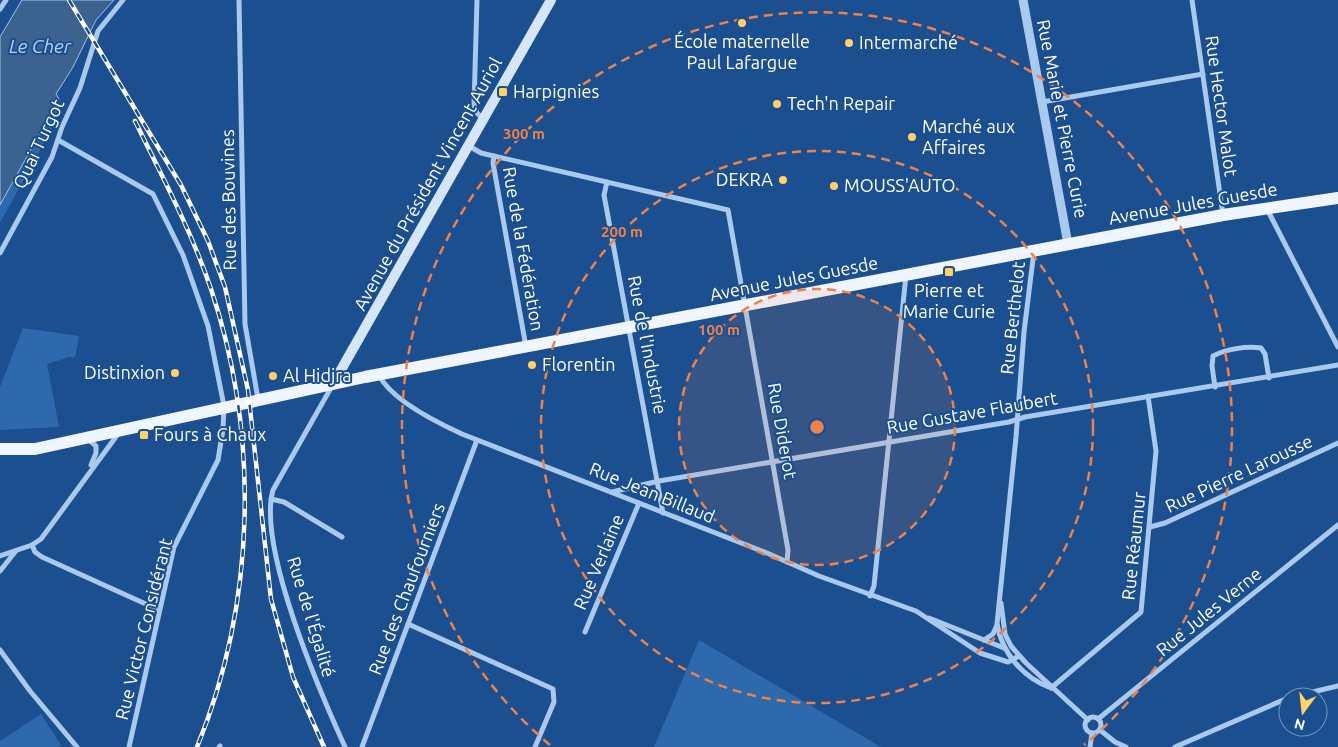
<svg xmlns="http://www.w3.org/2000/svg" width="1338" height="747" font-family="Ubuntu,sans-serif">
<rect width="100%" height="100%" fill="#1b4f8f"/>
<!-- green -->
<g fill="#2e69ad">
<path d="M61,106L62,110L0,223V205L52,112Z"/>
<path d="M23,328L79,336L75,358L69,357L47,364L59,427L0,430V387Z"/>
<path d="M699,640L881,747H654Z"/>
<path d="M41,714L61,745L58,747H0V741Z"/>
</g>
<!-- water -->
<path fill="#3c6290" stroke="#9cc4f0" d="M22,0H114L96,20L73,67L56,94L59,99L0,205V37Z"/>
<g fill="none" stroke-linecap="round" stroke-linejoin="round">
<!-- minor -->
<g stroke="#a9c9ee" stroke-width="5">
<path d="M239,0L245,324L258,399"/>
<path d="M477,0L474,105L477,113L483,119"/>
<path d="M1192,0L1223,215"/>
<path d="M0,9L6,0"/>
<path d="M1042,102L1203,74"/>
<path d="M58,140L153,194L183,255L208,326L224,406L223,429L218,460L174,547L129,747"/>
<path d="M469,146L481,153L728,210L788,550L787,562"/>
<path d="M494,156L493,163L526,347"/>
<path d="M607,182L604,195L663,513"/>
<path d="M1267,209L1338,347"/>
<path d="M1034,251L1024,332L1016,437L997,624C1002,653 1023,678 1051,688"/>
<path d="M0,253L52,157L62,127L80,88L98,31L123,0"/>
<path d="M379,375C391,400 438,423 462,434L767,553L819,576L916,611L980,653L1008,662L1019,656"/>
<path d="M332,386L273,490C257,547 320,692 345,747"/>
<path d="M1215,387L1212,366L1213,356C1226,349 1246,346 1261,348L1265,354L1269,378"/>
<path d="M89,440L96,446V453L91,465"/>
<path d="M612,492L659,481L1009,422L1025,417L1338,365"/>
<path d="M271,499L284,502L342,537"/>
<path d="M1150,527L1165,523L1338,443"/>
<path d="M32,545L35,552L42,557L159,610"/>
<path d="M0,556L32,545L41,539L118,434"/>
<path d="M0,571L15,552"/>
<path d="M870,596L874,586L906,275"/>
<path d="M1001,603L1005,634L1011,646L1026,663L1088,720"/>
<path d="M929,618L1004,648"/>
<path d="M408,624L553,689L554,702L535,747"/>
<path d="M585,632L639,503"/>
<path d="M984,640L993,634L997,625"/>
<path d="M0,650L30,691L77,747"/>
<path d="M1051,688L1141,612L1156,451L1148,396"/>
<path d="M1291,697L1338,686"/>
<circle cx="1093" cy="725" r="8"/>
<path d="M1098,719L1338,525"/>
<path d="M1100,730L1115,742L1126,747"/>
<path d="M219,747L220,746"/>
<path d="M362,747L477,440"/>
<path d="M1090,747L1092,733"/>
<path d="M1175,747L1288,698"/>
</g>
<!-- tertiary -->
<path stroke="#a9c9ee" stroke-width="9" d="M1023,0L1068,244"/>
<!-- secondary -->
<path stroke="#d6e6fa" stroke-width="10" d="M333,384L551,0"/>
<!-- primary -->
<path stroke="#f0f6ff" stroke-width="12" d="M0,449H35L365,377L1223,215L1338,198"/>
<!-- rail casing -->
<g stroke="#fff" stroke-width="4.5">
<g id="rail">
<path d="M69,0L181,185L208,241L225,287L248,390L271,599L293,677L324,747"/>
<path d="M135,121C162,176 191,230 211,289C260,436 256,603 197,747"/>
</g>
</g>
<!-- rail -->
<use href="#rail" stroke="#1b4f8f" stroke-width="2.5" stroke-dasharray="8" stroke-linecap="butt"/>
</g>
<!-- distance rings -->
<circle cx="817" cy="427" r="138" fill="#ee8249" fill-opacity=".12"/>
<g fill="none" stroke="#ee8249" stroke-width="2.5" stroke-dasharray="9 6">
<circle cx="817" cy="427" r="138"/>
<circle cx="817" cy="427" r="276"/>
<path d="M550 745A415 415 0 1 1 1084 745"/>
</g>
<!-- markers -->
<g fill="#ffd166" stroke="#1b4f8f" stroke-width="2">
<circle cx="742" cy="23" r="5"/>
<circle cx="849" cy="43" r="5"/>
<rect x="498" y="87" width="10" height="10" rx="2.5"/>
<circle cx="777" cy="104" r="5"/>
<circle cx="912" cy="137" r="5"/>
<circle cx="783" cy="180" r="5"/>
<circle cx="834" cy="186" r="5"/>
<rect x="944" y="267" width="10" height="10" rx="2.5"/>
<circle cx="532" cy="365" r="5"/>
<circle cx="175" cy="373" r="5"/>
<circle cx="273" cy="376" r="5"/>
<rect x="139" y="430" width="10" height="10" rx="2.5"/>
</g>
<g text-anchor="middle" stroke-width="4" stroke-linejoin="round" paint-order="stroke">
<!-- poi labels -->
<g font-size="18" fill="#fff" stroke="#1b4f8f" text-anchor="start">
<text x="742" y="48" text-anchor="middle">École maternelle<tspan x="742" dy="21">Paul Lafargue</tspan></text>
<text x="859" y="49">Intermarché</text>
<text x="513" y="98">Harpignies</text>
<text x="787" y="110">Tech'n Repair</text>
<text x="922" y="133">Marché aux<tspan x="922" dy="21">Affaires</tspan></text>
<text x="773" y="186" text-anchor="end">DEKRA</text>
<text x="844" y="192">MOUSS'AUTO</text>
<text x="949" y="297" text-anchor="middle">Pierre et<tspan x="949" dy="21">Marie Curie</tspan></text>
<text x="542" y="371">Florentin</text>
<text x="165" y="379" text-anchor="end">Distinxion</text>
<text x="283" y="382">Al Hidjra</text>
<text x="154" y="441">Fours à Chaux</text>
</g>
<!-- street labels -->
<g font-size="18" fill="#fff" stroke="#1b4f8f">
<text transform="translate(1221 106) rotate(82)" y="6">Rue Hector Malot</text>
<text transform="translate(1062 119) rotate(79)" y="6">Rue Marie et Pierre Curie</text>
<text transform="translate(39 144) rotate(-65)" y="6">Quai Turgot</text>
<text transform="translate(428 184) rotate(-61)" y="6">Avenue du Président Vincent Auriol</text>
<text transform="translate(229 200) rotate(-91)" y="6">Rue des Bouvines</text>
<text transform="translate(1193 204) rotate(-10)" y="6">Avenue Jules Guesde</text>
<text transform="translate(523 249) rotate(80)" y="6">Rue de la Fédération</text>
<text transform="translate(794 279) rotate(-11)" y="6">Avenue Jules Guesde</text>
<text transform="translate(1013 318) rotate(-84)" y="6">Rue Berthelot</text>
<text transform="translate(647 345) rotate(79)" y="6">Rue de l'Industrie</text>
<text transform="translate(972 413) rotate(-10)" y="6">Rue Gustave Flaubert</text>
<text transform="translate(782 431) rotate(80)" y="6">Rue Diderot</text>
<text transform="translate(1239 474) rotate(-25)" y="6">Rue Pierre Larousse</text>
<text transform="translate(652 493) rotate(22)" y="6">Rue Jean Billaud</text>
<text transform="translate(1134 546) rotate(-84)" y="6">Rue Réaumur</text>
<text transform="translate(599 562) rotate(-67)" y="6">Rue Verlaine</text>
<text transform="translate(407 589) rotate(-69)" y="6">Rue des Chaufourniers</text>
<text transform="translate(1209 612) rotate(-39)" y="6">Rue Jules Verne</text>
<text transform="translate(311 617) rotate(73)" y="6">Rue de l'Égalité</text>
<text transform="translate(144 629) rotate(-76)" y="6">Rue Victor Considérant</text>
</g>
<!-- water labels -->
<g font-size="19" font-style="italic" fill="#b5d3f5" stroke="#1b4f8f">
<text x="40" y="53">Le Cher</text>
</g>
</g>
<circle cx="817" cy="427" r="8" fill="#ee8249" stroke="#1b4f8f" stroke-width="2.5"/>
<g font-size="15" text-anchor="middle" font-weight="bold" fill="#ee8249" stroke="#1b4f8f" stroke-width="4" stroke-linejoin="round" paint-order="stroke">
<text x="524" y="139">300 m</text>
<text x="622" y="237">200 m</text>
<text x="719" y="335">100 m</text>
</g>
<!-- north arrow -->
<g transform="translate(1303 712) rotate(195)"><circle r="24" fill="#1b4f8f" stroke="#7695bc"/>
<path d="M0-4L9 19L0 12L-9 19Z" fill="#ffd166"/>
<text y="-8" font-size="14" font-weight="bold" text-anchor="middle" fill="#ffffff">N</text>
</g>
</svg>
